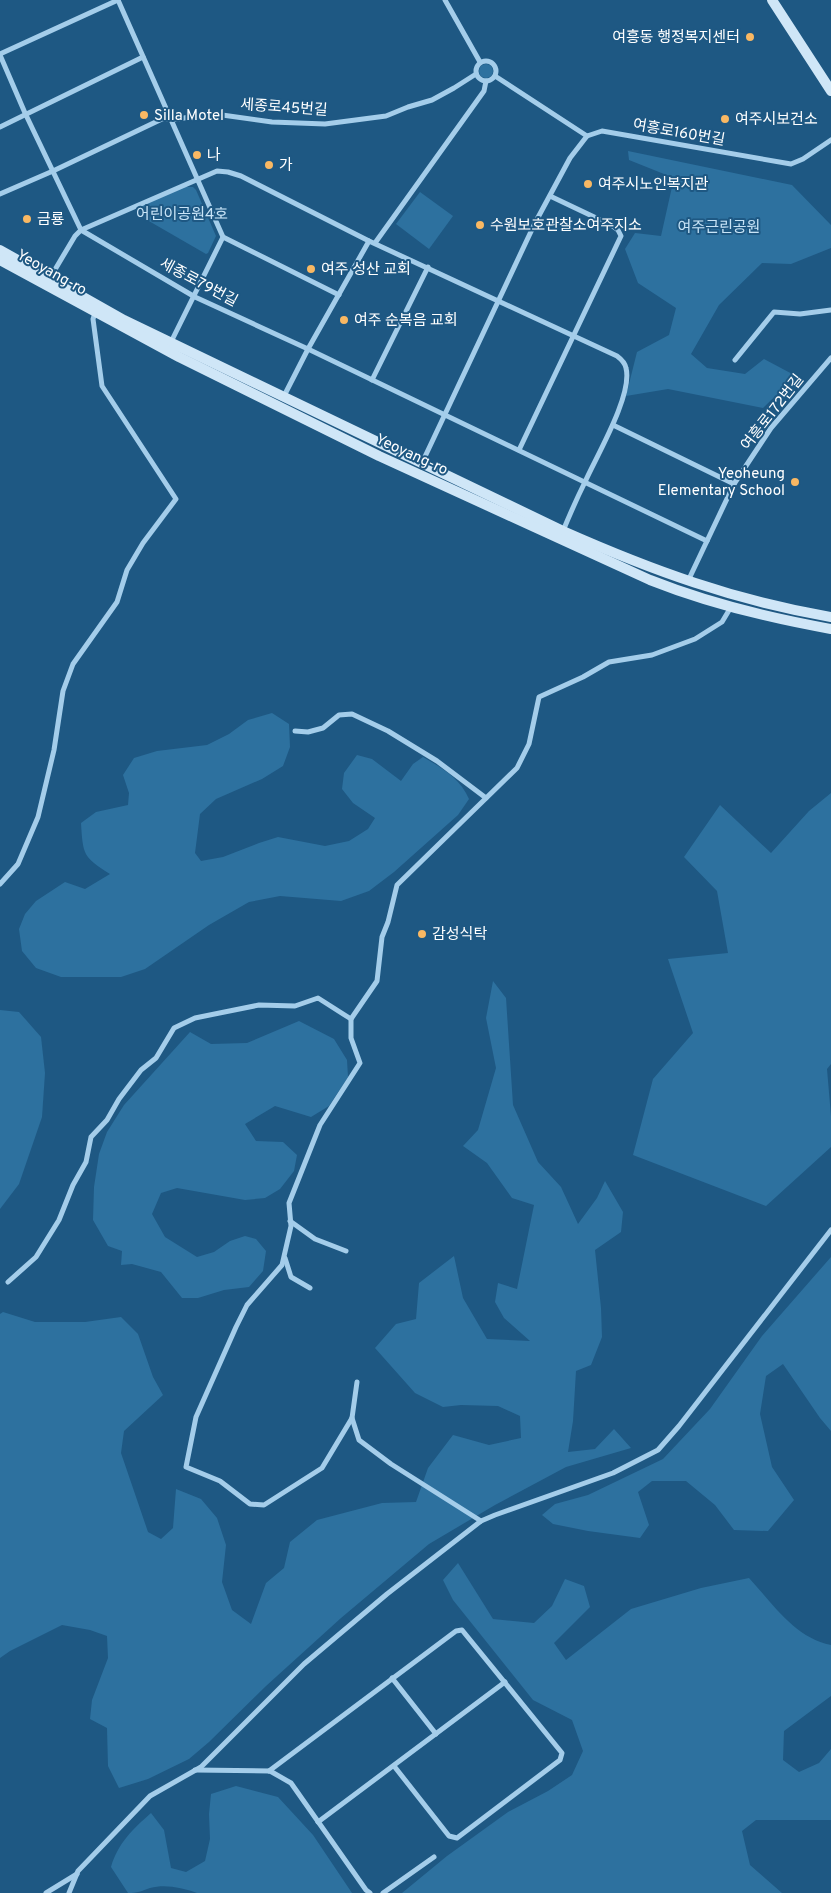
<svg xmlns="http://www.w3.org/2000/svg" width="831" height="1893" font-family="Overpass,'Noto Sans KR',sans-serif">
<rect width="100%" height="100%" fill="#1e5883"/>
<!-- green -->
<g fill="#2d719f">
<circle cx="486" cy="71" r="7"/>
<path d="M628,151L792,185L831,225V248L791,264L762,263L719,305L691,354L707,368L745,374L764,359L796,376L763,408L668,389L626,396L637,352L669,335L676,308L638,283L625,249L635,233L661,236L674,178L629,160Z"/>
<path d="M184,187H193L196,190L216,236L208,253L206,254L135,213V211L139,207Z"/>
<path d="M420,192L453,216L429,249L396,224Z"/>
<path d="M272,713L289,724L290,747L283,766L262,779L216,799L200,814L195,853L201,861L223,857L259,843L278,837L325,846L349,841L368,829L375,818L353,803L342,789L344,773L357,755L372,759L401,781L413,764L423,757C442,768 460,778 469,799L458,815L394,872L369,891L341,901L280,896L249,902L209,925L145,969L121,977H61L36,968L22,951L19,929L25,914L36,901L65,882L85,889L110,874C83,857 83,855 81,823L96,812L128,805L129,793L123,775L134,758L157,751L207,745L229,734L248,720Z"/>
<path d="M831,793V1064L827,1069L831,1116V1147L766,1206L633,1155L653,1079L693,1033L668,959L728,953L717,891L684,857L720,805L771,853L809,811Z"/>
<path d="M493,981L506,998L513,1105L538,1162L561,1187L578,1224L597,1198L605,1181L623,1212L621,1232L595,1250L601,1308L602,1337L591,1365L576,1371L573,1421L568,1452L595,1449L614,1429L631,1448L566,1467L495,1505L429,1544L341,1618L266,1686L209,1742L189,1759L148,1779L119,1788L108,1766L107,1728L90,1719L92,1700L108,1658L107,1636L90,1630L62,1625L10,1651L0,1658V1314L3,1312L35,1322H85L121,1317L138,1334L153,1377L163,1395L124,1431L121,1453L148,1532L161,1539L173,1528L176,1489L201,1499L217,1518L226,1545L222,1582L232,1610L251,1624L266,1583L284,1568L290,1542L317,1520L382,1503L416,1502L428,1468L453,1435L489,1445L521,1438L520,1416L498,1406L461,1405L443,1407L415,1393L375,1348L396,1324L416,1319L419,1283L454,1256L463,1298L487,1339L530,1341L504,1318L495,1302L498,1283L517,1289L534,1205L512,1198L487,1163L463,1146L478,1130L496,1068L486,1018Z"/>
<path d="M0,1010L19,1012L41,1037L45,1073L42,1117L19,1184L0,1209Z"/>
<path d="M299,1021L334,1039L347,1060L348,1077L329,1106L311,1117L275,1106L245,1124L256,1141L283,1142L297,1155L294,1171L280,1189L265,1198L245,1200L177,1188L161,1193L152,1214L165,1237L197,1257L214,1252L230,1241L245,1236L256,1239L266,1251L263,1271L249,1287L224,1290L198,1298H182L161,1272L132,1264L121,1265L122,1251L108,1246L93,1220L94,1187L99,1154L107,1132L124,1105L190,1032L211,1044L247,1043Z"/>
<path d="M831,1257V1431L820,1418L783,1364L766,1376L760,1414L772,1467L794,1500L768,1531L734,1530L715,1505L686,1481H652L638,1492L649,1525L640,1538L588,1531L553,1524L542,1515L555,1504L588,1495L663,1459L710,1409L762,1336Z"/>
<path d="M458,1563L493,1619L534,1623L552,1606L565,1579L584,1586L590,1607L554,1643L566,1660L631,1609L701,1588L749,1578C773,1604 795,1638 831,1645V1696L784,1731L783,1760L799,1772L819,1763L831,1749V1820H756L742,1831L750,1865L782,1893H402L447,1856L508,1812L548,1791L572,1775L583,1751L572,1720L533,1700L453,1600L443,1580Z"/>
<path d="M236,1786L278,1797L313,1835L352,1893H197C182,1888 166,1884 150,1888C142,1891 137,1893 128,1893L111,1867C118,1843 133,1829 151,1813L164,1830L171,1868L186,1872L205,1861L210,1839L209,1814L211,1794Z"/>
</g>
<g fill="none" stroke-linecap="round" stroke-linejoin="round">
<!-- street -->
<g stroke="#a4cdea" stroke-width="5">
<path d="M118,0L223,237L171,342"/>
<path d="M445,0L480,62"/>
<path d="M0,54L118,0"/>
<path d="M0,55L25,113L81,230L195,297L308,349L707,541"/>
<circle cx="486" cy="71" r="10"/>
<path d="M495,76L587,136"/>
<path d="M0,127L143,57"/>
<path d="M0,194L53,171L162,119H179L199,115L215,114L272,122L325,124L386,116L408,107L432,100L454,88L476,74"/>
<path d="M223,237L339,295"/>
<path d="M375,243L484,91L486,81"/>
<path d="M50,278L75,236L81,230L217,171L228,172L241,176L369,241L617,356C621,359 625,363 626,368C633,395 596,457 585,482C577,498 570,514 563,531"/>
<path d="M735,360L774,312L800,314L831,310"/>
<path d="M372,380L428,267"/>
<path d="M284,396L308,349L369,241"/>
<path d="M613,425L734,484"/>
<path d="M519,450L621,236L618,230L611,225L550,196"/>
<path d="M422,463L535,223L570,158L587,136L602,131L791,164L803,159L831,140"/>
<path d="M688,581L734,484L771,428L831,358"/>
<path d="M295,731L308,732L323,728L339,715L352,714L388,731L437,761L486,798"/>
<path d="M0,884L18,864L38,817L54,750L63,691L73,664L117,602L127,570L143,543L176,499L102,386L93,319L95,313"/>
<path d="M290,1221L315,1239L346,1251"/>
<path d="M285,1258L291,1277L310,1288"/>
<path d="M8,1282L36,1257L59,1220L73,1185L86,1162L91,1137L107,1120L119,1099L141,1070L156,1058L174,1028L195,1018L259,1005L295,1006L318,998L351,1019"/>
<path d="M357,1382L352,1418L322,1468L264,1505L250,1504L220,1481L186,1467L196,1417L236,1327L247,1305L282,1265L291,1226L289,1203L320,1125L360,1063L351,1038V1019L377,981L382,937L388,922L397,885L517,768L529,744L539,697L583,677L609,662L652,655L695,639L722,622L731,607"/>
<path d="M352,1418L359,1440L391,1464L481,1521"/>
<path d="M392,1678L436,1734"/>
<path d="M195,1770L270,1771L291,1783L366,1890L370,1893"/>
<path d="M269,1771L456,1631L462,1630L562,1753L560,1760L457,1838L449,1836L394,1766"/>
<path d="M318,1822L505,1682"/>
<path d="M46,1893L77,1874"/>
<path d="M69,1893L78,1871L150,1796L201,1767L304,1664L387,1594L481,1521L495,1515L613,1473L658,1450L679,1426L831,1230"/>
<path d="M383,1893L434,1857"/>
</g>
<!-- secondary -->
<g stroke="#cfe6f7" stroke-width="10">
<path d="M772,0L831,91"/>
<path d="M0,250L124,320L563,531C651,570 736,601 831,617"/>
<path d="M0,260L179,357L379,456L650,580C708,603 769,618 831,629"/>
</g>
</g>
<!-- markers -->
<g fill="#f9b863" stroke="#1e5883" stroke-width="2">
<circle cx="750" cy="37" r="5"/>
<circle cx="144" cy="115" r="5"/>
<circle cx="725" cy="119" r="5"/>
<circle cx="197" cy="155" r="5"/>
<circle cx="269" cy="165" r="5"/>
<circle cx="588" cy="184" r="5"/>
<circle cx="27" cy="219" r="5"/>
<circle cx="480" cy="225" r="5"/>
<circle cx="311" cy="269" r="5"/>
<circle cx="344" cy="320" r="5"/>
<circle cx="795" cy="482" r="5"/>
<circle cx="422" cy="934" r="5"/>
</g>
<g text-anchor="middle" stroke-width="4" stroke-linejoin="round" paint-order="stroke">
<!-- poi labels -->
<g font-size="15" fill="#fff" stroke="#1e5883" text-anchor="start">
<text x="740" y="42" text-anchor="end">여흥동 행정복지센터</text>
<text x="154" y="120">Silla Motel</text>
<text x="735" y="124">여주시보건소</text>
<text x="207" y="160">나</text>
<text x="279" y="170">가</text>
<text x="598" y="189">여주시노인복지관</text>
<text x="37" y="224">금룡</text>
<text x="490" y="230">수원보호관찰소여주지소</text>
<text x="321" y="274">여주 성산 교회</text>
<text x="354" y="325">여주 순복음 교회</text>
<text x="785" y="478" text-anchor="end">Yeoheung<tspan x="785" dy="17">Elementary School</tspan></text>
<text x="432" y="939">감성식탁</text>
</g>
<!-- street labels -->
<g font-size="15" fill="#fff" stroke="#1e5883">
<text transform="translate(284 107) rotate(4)" y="5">세종로45번길</text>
<text transform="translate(679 132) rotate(10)" y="5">여흥로160번길</text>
<text transform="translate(52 272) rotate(29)" y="5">Yeoyang-ro</text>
<text transform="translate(199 282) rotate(28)" y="5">세종로79번길</text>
<text transform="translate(772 412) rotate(-52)" y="5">여흥로172번길</text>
<text transform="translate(412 454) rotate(25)" y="5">Yeoyang-ro</text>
</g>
<!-- park labels -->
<g font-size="15" fill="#c8e4f7" stroke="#1e5883">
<text x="182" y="219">어린이공원4호</text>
<text x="719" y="232">여주근린공원</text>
</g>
</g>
</svg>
